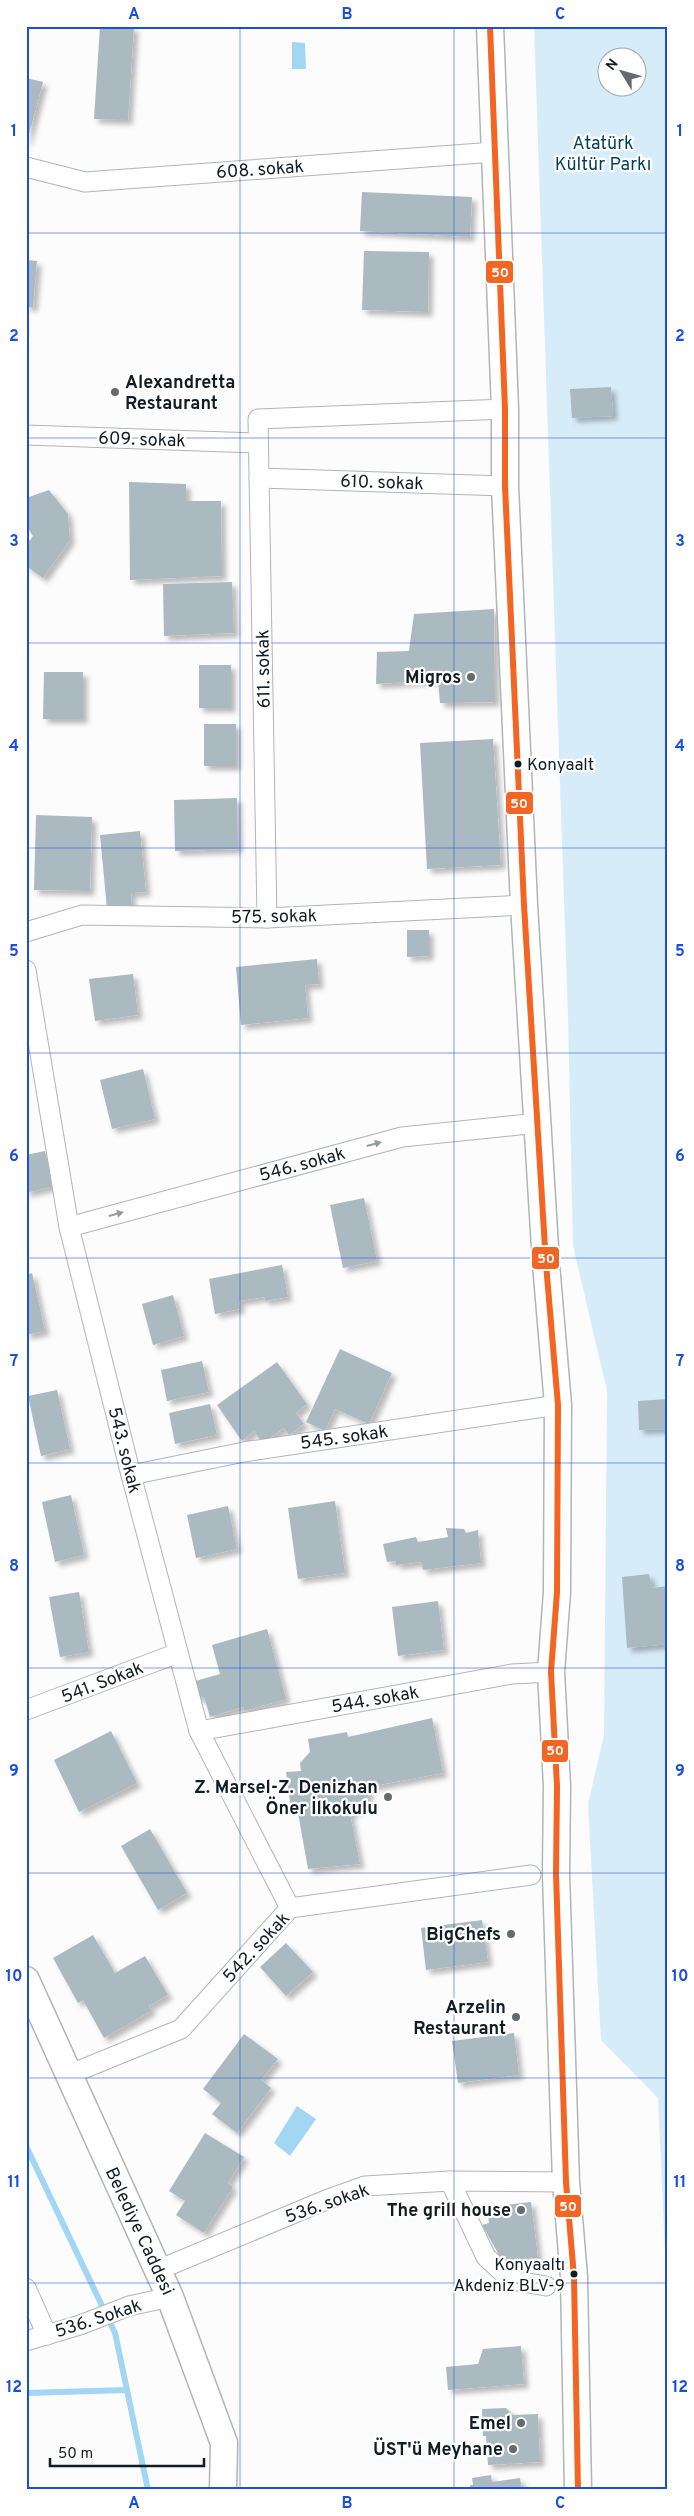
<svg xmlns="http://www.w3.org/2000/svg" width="694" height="2516" font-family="Overpass,sans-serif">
<defs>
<filter id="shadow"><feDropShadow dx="4.5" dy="4.5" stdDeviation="2.5" flood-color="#0004"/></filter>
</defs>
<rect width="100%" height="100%" fill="#fcfcfc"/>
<!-- green -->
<path fill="#d7ecf9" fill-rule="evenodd" d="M534,26H668V2317L658,2098L601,2040L588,1804L604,1735L607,1391L573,1246L568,1017ZM606,58H636V88H606Z"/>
<!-- water -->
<g fill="#a3d6f3">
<path d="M292,42L305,43L306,69H292Z"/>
<path d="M297,2106L316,2119L290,2156L274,2143Z"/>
</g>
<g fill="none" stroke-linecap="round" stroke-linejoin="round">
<!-- stream -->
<g stroke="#a3d6f3" stroke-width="6">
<path d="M26,2146L115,2333L148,2490"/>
<path d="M26,2393L127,2390"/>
</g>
</g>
<!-- building -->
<g fill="#abb9c1" filter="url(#shadow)">
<path d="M100,26L134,27L128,120L94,119Z"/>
<path d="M26,78L43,82L27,142H26Z"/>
<path d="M362,192L472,197L470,237L360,231Z"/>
<path d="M364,251L429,252L428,312L362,310Z"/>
<path d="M26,260L37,261L33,307H26Z"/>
<path d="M611,387L613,416L572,418L570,389Z"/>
<path d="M129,482L186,484V501H221L222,576L130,580Z"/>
<path d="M49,490L68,514L70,540L43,578L26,566V545L33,536L26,525V498Z"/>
<path d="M232,582L234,633L164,636L163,584Z"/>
<path d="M494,609L495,702L440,703L438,680L376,684L377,652L409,651L414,614Z"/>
<rect x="199" y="665" width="32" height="43"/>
<path d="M44,672H83V719H43Z"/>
<rect x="204" y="724" width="32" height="42"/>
<path d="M493,739L501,865L427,869L420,743Z"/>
<path d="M237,798L238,849L175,851L174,800Z"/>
<path d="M36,815L92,817L90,891L34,890Z"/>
<path d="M140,831L146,892L131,893L132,907L107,909L100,835Z"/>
<path d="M407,930H429V956L407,957Z"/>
<path d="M317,959L319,984L305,985L308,1018L241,1025L236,967Z"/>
<path d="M133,974L138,1015L95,1021L89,979Z"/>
<path d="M143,1069L155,1119L112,1129L100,1080Z"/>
<path d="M45,1151L54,1186L26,1193V1155Z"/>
<path d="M364,1198L377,1261L343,1268L330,1205Z"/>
<path d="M282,1265L288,1297L265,1301L264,1297L239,1301L240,1309L215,1314L209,1279Z"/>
<path d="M32,1273L45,1331L26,1335V1275Z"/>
<path d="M173,1295L184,1336L153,1345L142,1304Z"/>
<path d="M340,1349L392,1373L369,1424L335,1409L325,1431L306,1422Z"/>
<path d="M202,1361L209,1392L167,1401L161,1370Z"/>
<path d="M277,1362L307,1404L296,1413L304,1424L289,1435L284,1428L262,1443L254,1431L242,1441L217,1405Z"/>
<path d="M57,1390L70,1449L41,1456L28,1396Z"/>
<path d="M668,1399V1429L639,1430L638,1401Z"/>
<path d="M210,1404L217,1435L175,1444L169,1413Z"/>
<path d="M71,1495L84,1555L55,1562L42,1502Z"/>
<path d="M335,1501L345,1573L298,1579L288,1508Z"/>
<path d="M228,1506L237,1549L196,1558L187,1515Z"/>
<path d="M446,1528L464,1529L466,1533L478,1530L481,1563L423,1570L421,1562L396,1565V1561L387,1562L383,1544L416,1537L418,1542L448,1537Z"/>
<path d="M649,1574L652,1588L668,1586V1644L627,1648L622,1577Z"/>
<path d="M79,1592L89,1652L60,1657L49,1597Z"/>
<path d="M438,1601L444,1650L398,1656L392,1607Z"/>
<path d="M267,1629L286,1699L244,1711L243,1707L210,1717L204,1697L197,1699L192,1682L220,1674L212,1645Z"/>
<path d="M432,1718L443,1773L368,1787L369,1795L361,1807L350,1814L360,1864L308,1869L297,1807L291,1808L286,1772L301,1771L300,1763L310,1752L308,1739L347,1732L348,1737Z"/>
<path d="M111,1731L137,1783L79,1812L54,1760Z"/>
<path d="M150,1829L187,1893L158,1910L121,1846Z"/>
<path d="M482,1920L488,1962L426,1970L421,1928Z"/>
<path d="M93,1935L115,1973L145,1956L168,1995L149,2006L151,2011L104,2038L83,2000L78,2003L53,1958Z"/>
<path d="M286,1943L313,1972L286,1996L260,1967Z"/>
<path d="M514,2033L519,2075L458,2083L452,2041Z"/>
<path d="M244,2034L278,2059L261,2080L271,2088L237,2133L212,2114L221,2103L203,2089Z"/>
<path d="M205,2133L244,2157L228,2183L233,2187L204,2233L176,2215L185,2201L169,2191Z"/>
<path d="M531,2202L538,2258L502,2260L482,2225L489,2223L487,2207Z"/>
<path d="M521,2346L524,2384L448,2390L446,2367L478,2364L483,2349Z"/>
<path d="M506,2408L513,2415L538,2414L540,2462L488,2465L486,2436H483L482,2409Z"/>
<path d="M491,2475L492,2482L520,2478L522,2490H470V2485H473L472,2478Z"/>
</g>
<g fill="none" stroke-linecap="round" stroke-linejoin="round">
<!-- minor casing -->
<g stroke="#b0b5b8" stroke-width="21">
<g id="minor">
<path d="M26,167L85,182L495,152"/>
<path d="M26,435L258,443"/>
<path d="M259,478L505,486"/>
<path d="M267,918L258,419L505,409"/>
<path d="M26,932L82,915L267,918L524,905"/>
<path d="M26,970L69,1227L131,1475L199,1731L290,1908"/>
<path d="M69,1227L402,1137L538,1123"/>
<path d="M131,1475L244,1452L558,1405"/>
<path d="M26,1710L178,1653"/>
<path d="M199,1731L512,1674L551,1672"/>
<path d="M68,2075L181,2029L290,1908L531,1875"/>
<path d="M450,2181L486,2257L511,2280L546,2286"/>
<path d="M158,2270L326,2200L365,2186L450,2181L566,2182"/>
<path d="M26,2288L47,2335"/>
<path d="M26,2341L80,2325L129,2306L170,2297"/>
</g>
</g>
<!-- secondary casing -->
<g stroke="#b0b5b8" stroke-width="29">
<g id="secondary">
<path d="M490,26L505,409V486L524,905L546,1264L558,1405L557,1592L551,1672L557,1786L556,1874L566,2182L574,2277L578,2490"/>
<path d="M26,1980L170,2297L224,2443L223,2490"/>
</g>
</g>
<!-- minor -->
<use href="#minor" stroke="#fff" stroke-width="19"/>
<!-- secondary -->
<use href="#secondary" stroke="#fff" stroke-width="26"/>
<!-- bus-1 casing -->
<g stroke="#fff" stroke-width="10">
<path id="bus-1" d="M490,26L505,409V486L524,905L546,1264L558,1405L557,1592L551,1672L557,1786L556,1874L566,2182L574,2277L578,2490"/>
</g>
<!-- bus-1 -->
<use href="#bus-1" stroke="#f26522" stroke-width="6"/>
</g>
<!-- one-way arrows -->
<defs><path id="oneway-solid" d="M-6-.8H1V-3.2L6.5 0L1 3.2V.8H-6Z" transform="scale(1.25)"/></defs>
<g fill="#94999c">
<use href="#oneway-solid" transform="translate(374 1144) rotate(-15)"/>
<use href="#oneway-solid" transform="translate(116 1214) rotate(-15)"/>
</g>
<!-- grid -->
<path fill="none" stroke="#1d4ed8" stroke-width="1" stroke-opacity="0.55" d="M240,26V2490M454,26V2490M26,233H668M26,438H668M26,643H668M26,848H668M26,1053H668M26,1258H668M26,1463H668M26,1668H668M26,1873H668M26,2078H668M26,2283H668"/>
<!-- markers -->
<g fill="#636b70" stroke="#fff" stroke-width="2">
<circle cx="115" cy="392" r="5"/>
<circle cx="471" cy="677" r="5"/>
<circle cx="388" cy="1797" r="5"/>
<circle cx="511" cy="1934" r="5"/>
<circle cx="516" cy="2017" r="5"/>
<circle cx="521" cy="2210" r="5"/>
<circle cx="521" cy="2423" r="5"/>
<circle cx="513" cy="2449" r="5"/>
</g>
<g fill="#111d24" stroke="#fff" stroke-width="2">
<circle cx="518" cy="764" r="4.5"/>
<circle cx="574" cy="2274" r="4.5"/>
</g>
<g text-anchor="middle" stroke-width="4.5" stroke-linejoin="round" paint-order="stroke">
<!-- bus labels -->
<g font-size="17" fill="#111d24" stroke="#fff" text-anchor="start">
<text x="527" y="770">Konyaalt</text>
<text x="565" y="2270" text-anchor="end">Konyaaltı<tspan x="565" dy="21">Akdeniz BLV-9</tspan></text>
</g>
<!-- park labels -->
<g font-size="18" fill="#003f5a" stroke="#fff">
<text x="603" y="149">Atatürk<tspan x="603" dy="21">Kültür Parkı</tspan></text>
</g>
<!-- street labels -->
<g font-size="18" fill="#111d24" stroke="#fff">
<text transform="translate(260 169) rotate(-4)" y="6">608. sokak</text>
<text transform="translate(142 439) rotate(2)" y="6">609. sokak</text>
<text transform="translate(382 482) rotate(2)" y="6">610. sokak</text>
<text transform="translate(263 669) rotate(-91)" y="6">611. sokak</text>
<text transform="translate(274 916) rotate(-1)" y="6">575. sokak</text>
<text transform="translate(302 1164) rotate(-15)" y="6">546. sokak</text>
<text transform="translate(344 1437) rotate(-8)" y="6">545. sokak</text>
<text transform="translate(125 1450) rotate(76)" y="6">543. sokak</text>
<text transform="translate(102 1682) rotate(-21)" y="6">541. Sokak</text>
<text transform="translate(375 1699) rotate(-10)" y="6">544. sokak</text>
<text transform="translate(256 1947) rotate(-47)" y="6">542. sokak</text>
<text transform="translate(327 2203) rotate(-19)" y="6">536. sokak</text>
<text transform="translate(140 2231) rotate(65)" y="6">Belediye Caddesi</text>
<text transform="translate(98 2318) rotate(-18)" y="6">536. Sokak</text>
</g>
<!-- poi labels -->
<g font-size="18" font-weight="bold" fill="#111d24" stroke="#fff" text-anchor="end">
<text x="125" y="388" text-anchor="start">Alexandretta<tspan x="125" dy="21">Restaurant</tspan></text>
<text x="461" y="683">Migros</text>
<text x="378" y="1793">Z. Marsel-Z. Denizhan<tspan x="378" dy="21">Öner İlkokulu</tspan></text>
<text x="501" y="1940">BigChefs</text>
<text x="506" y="2013">Arzelin<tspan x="506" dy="21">Restaurant</tspan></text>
<text x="511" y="2216">The grill house</text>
<text x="511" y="2429">Emel</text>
<text x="503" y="2455">ÜST'ü Meyhane</text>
</g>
</g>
<g stroke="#fff" stroke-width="2">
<rect x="485" y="260" width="29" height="24" rx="5" fill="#f26522"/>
<rect x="505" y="791" width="29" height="24" rx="5" fill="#f26522"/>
<rect x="531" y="1246" width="29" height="24" rx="5" fill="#f26522"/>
<rect x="541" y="1739" width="28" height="24" rx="5" fill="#f26522"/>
<rect x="554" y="2194" width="28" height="24" rx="5" fill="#f26522"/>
</g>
<g font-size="14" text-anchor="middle" font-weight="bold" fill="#fff">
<text x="500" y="277">50</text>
<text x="519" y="808">50</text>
<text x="546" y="1263">50</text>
<text x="555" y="1755">50</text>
<text x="568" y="2211">50</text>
</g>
<!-- border -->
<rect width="694" height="2516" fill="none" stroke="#ffffff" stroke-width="55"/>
<!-- north arrow -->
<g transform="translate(622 72) rotate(307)"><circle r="24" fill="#ffffff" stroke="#a0a5a7"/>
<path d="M0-4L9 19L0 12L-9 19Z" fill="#636b70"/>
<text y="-8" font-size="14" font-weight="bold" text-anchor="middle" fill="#111d24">N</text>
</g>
<!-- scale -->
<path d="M50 2458v8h154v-8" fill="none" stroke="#111d24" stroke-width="2.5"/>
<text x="58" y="2458" font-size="15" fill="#111d24" stroke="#ffffff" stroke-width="4" paint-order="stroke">50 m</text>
<rect x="28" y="28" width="638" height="2460" fill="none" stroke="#1d4ed8" stroke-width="2"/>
<g font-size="16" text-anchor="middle" font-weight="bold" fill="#1d4ed8">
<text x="134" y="19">A</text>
<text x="347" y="19">B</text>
<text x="560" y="19">C</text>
<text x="14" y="136">1</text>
<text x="680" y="136">1</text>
<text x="14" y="341">2</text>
<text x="680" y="341">2</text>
<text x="14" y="546">3</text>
<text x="680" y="546">3</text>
<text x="14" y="751">4</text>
<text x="680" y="751">4</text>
<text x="14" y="956">5</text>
<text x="680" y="956">5</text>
<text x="14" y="1161">6</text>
<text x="680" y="1161">6</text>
<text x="14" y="1366">7</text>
<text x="680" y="1366">7</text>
<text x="14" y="1571">8</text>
<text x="680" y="1571">8</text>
<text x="14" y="1776">9</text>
<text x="680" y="1776">9</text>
<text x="14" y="1981">10</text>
<text x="680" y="1981">10</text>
<text x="14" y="2187">11</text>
<text x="680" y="2187">11</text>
<text x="14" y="2392">12</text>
<text x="680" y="2392">12</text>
<text x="134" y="2508">A</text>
<text x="347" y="2508">B</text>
<text x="560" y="2508">C</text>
</g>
</svg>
